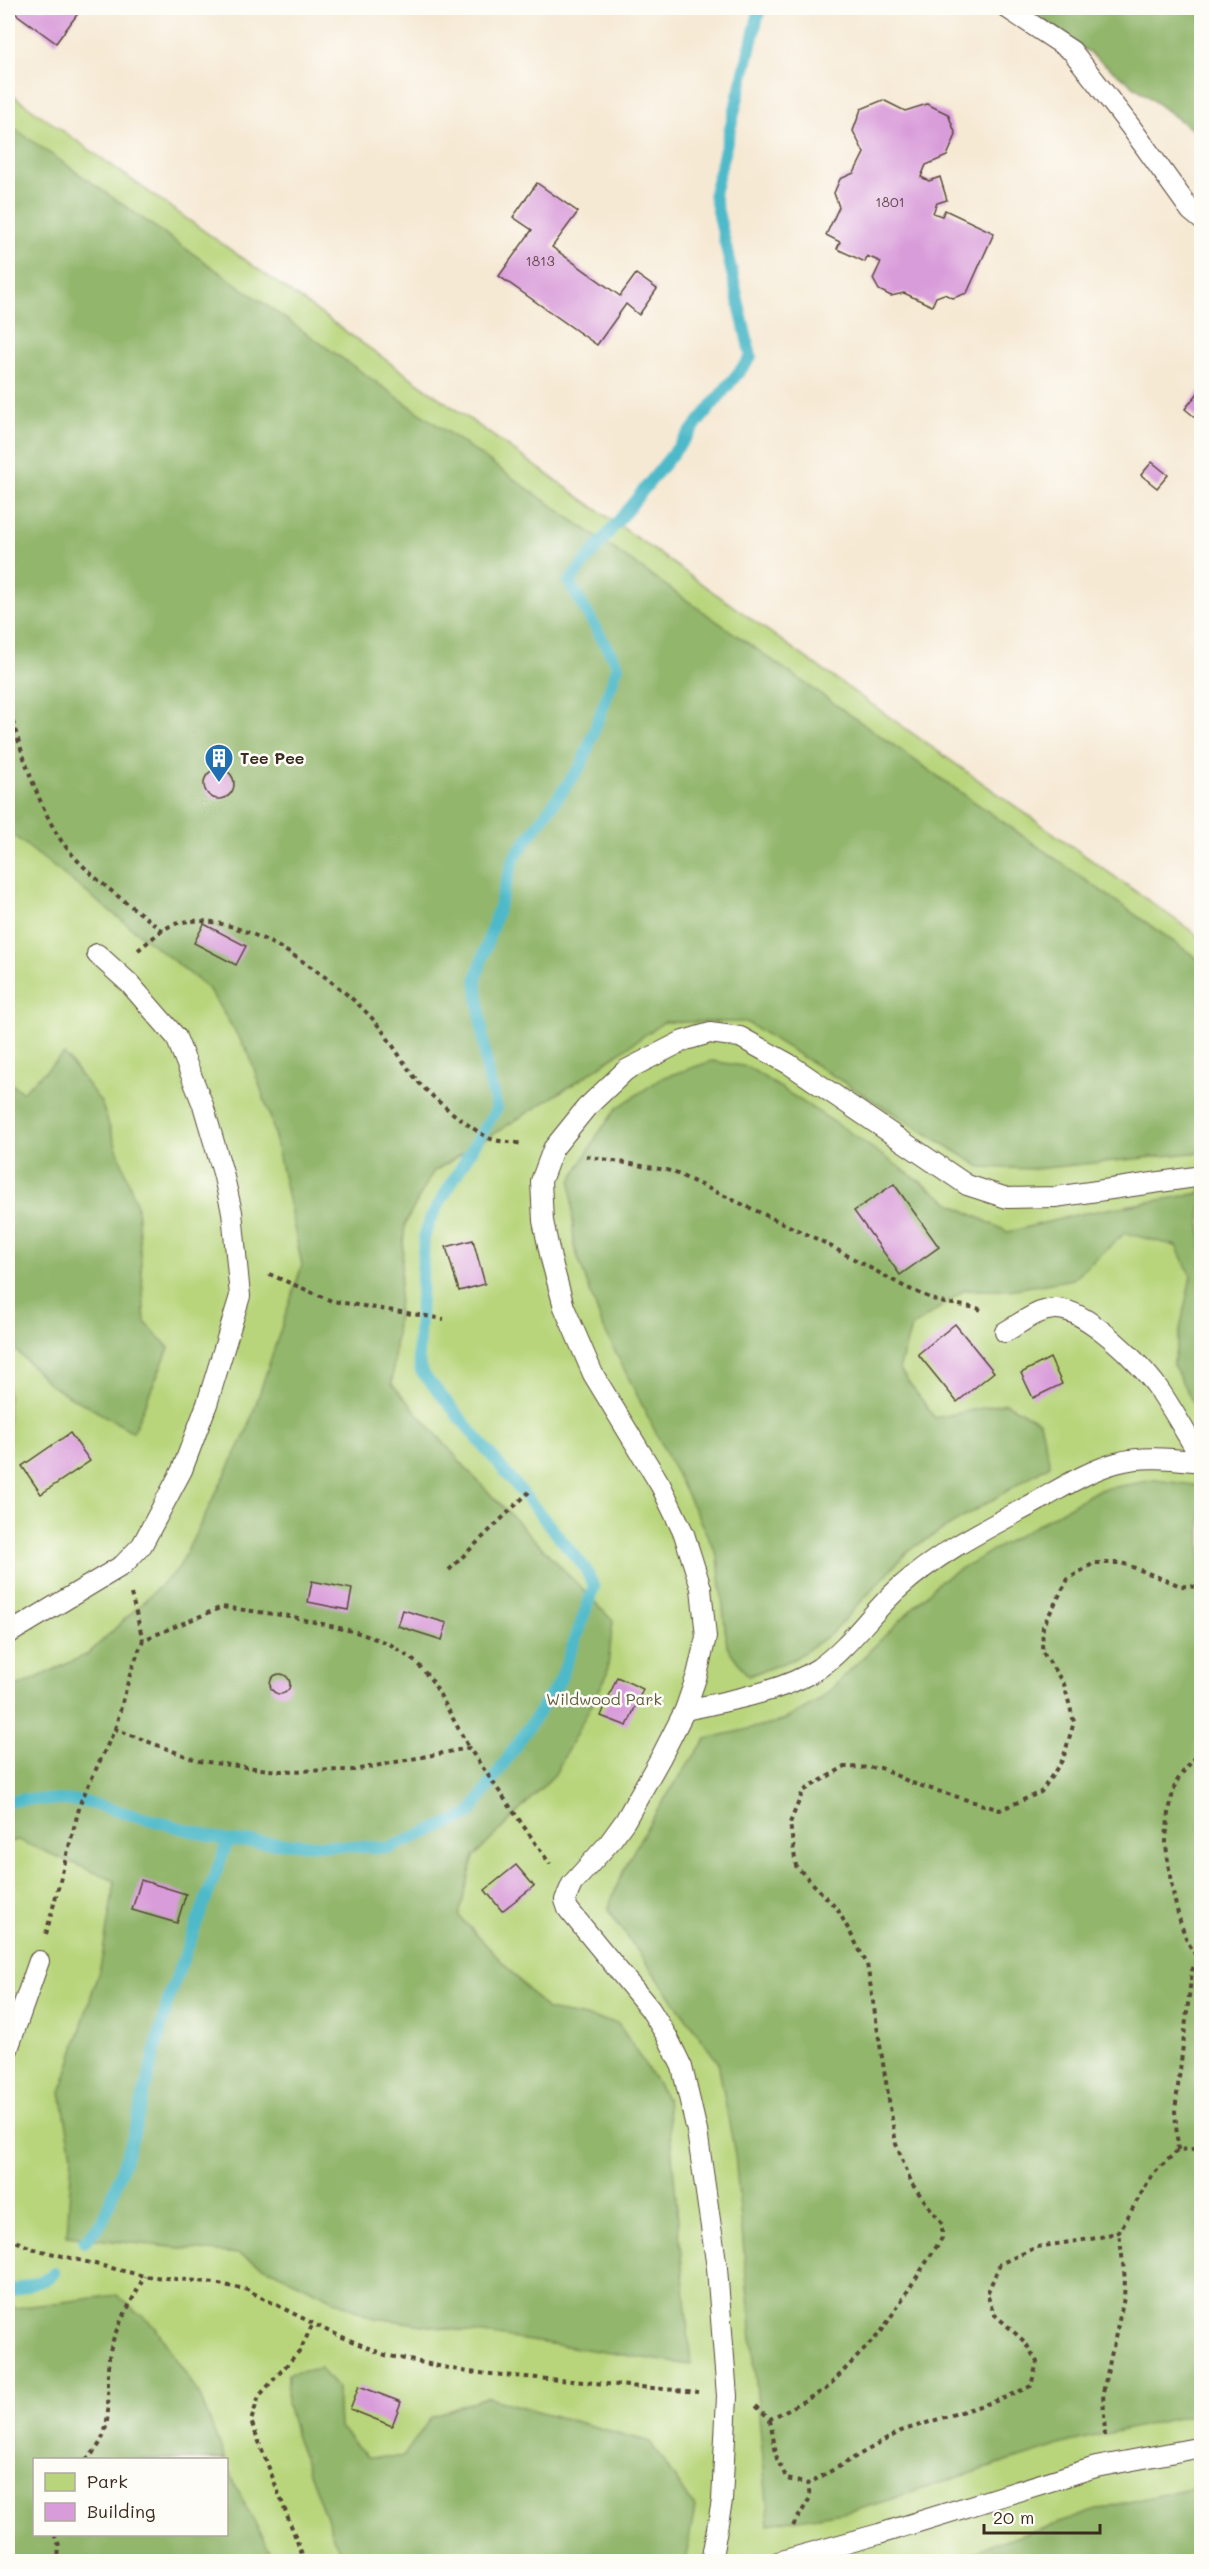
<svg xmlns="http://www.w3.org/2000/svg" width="1209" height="2569" font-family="Mali,sans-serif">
<rect width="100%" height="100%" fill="#fdfcf7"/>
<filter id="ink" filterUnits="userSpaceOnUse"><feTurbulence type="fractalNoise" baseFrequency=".0167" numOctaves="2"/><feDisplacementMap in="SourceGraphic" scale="12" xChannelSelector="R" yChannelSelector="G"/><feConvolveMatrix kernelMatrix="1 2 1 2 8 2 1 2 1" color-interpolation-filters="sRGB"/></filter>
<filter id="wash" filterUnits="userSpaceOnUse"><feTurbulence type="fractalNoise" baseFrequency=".008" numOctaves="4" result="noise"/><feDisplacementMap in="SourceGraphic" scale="24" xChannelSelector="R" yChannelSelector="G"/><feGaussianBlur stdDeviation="1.35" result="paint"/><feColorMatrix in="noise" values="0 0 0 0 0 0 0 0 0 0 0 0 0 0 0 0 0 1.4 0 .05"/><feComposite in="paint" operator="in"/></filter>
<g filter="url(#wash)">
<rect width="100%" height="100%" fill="#f6e9d4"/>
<!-- green -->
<path fill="#b8d57c" stroke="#7a804d" stroke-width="1.5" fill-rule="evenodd" d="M8,92L1201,938V2561H8ZM34,2460H226V2534H34Z"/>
<!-- forest -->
<g fill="#92b66c" stroke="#667045" stroke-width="1.5">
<path d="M1029,8H1201V136Z"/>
<path d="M8,124L1201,961L1202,1152L1035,1169L981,1167L746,1022H664L578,1081L433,1172L405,1224L392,1384L473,1476L613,1621L607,1675L555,1774L474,1857L459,1916L547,2010L618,2023L667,2099L691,2365L370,2317L238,2254L67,2236L72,2155L61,2092L101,1964L115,1881L18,1840L8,1842V1691L88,1654L178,1569L247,1431L302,1265L271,1119L249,1054L208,988L8,831Z"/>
<path d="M64,1054L101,1102L137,1206L145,1322L169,1348L133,1432L50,1385L8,1342V1081L22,1092Z"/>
<path d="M712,1061L748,1067L842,1127L955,1206L1008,1232L1080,1214L1201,1193V1418L1173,1365L1191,1276L1176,1246L1125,1233L1073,1279L1009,1290H965L911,1328L899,1369L935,1418L1006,1403L1040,1422L1050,1465L909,1550L832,1633L794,1659L748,1676L727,1647L718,1557L602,1325L574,1246L571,1181L598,1134L617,1108L662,1078Z"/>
<path d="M1155,1480L1201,1486V2413L1069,2442L860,2509L769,2524L735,2155L718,2062L608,1910C628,1848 669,1792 706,1739L782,1721L820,1700L941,1580L1098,1490Z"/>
<path d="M117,2295L155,2327L199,2394L225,2459L34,2460V2534H226L227,2462L236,2487L275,2561H8V2309Z"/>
<path d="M320,2368L337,2388L339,2426L367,2457H403L431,2417L486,2397L650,2442L695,2508L685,2561H346L334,2540L297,2440L287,2403L288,2374Z"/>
<path d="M1201,2486V2561H944L1110,2506Z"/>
</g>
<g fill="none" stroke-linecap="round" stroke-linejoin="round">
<!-- stream -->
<g stroke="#4eb9c9" stroke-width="12">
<path d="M8,1801L26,1799L81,1801L228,1841"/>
<path d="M84,2242L103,2221L133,2137L169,1997L228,1841L389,1848L469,1815L560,1681L594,1587L585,1568L421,1371L418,1356L424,1237L431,1217L497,1108L487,1071L476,979L514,858L582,764L618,666L569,582L751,357L714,194L760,8"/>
<path d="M8,2293L49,2278L54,2273"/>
</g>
</g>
<g id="blocks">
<!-- building -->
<g fill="#d99cda">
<path d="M8,8H82L56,43Z"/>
<path d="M883,100L905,111L927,104L948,114L956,135L947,156L926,165L921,177L929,181L940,177L947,200L937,203L933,213L942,216L945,210L994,233L967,293L953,298L944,294L936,297L932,306L904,293L891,296L879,290L873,279L881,262L867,256L865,262L837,249L840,242L826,235L839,207L834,193L840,179L854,173L864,153L853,131L861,109Z"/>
<path d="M537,183L578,212L552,247L620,296L636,274L657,289L639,315L626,304L597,345L499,276L532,230L513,217Z"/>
<path d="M1202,388V423L1185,409Z"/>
<path d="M1152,462L1168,475L1157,488L1141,475Z"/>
<circle cx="219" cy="784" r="15"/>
<path d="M204,924L246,946L236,965L194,943Z"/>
<path d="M894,1184L939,1247L900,1275L854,1211Z"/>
<path d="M473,1240L485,1284L459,1291L446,1247Z"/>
<path d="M955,1324L994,1372L957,1402L918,1354Z"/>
<path d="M1050,1358L1062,1384L1033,1398L1021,1373Z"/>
<path d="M70,1433L90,1461L41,1494L22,1466Z"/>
<path d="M312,1581L352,1589L348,1610L308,1602Z"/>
<path d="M403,1610L447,1623L442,1640L398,1626Z"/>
<circle cx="280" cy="1684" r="10"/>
<path d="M617,1677L643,1689L627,1726L601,1716Z"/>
<path d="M516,1865L534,1886L502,1911L485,1890Z"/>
<path d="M141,1880L186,1894L177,1923L132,1910Z"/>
<path d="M359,2386L401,2402L392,2426L350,2409Z"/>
</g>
</g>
</g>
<g filter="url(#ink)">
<use href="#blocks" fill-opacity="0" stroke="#574739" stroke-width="1.5"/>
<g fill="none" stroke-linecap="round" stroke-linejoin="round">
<!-- lane casing -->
<g stroke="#574739" stroke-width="22">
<g id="lane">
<path d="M1007,8L1072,51L1130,126L1191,211L1202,220"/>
<path d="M1005,1332C1021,1323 1036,1310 1055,1309C1085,1307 1141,1364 1158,1388C1174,1411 1187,1436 1202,1459"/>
<path d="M8,1634L123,1565L142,1545L182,1470L207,1404L240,1296L232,1212L223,1173L203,1105L176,1037L129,983L97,954"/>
<path d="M685,1710C727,1701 783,1692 819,1668C850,1646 871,1613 899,1588C940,1551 990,1527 1038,1501C1063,1487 1088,1471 1116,1463C1144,1455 1173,1459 1202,1462"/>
<path d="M8,2049L39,1961"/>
<path d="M711,2562L722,2501L727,2396L717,2268L697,2131L682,2067L668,2038L650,2009L568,1909L565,1900L572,1884L609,1843L625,1821L661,1757L685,1710L697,1675L706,1637L701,1588L684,1534L661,1486L593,1374L564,1307L551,1259L543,1221L541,1181L553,1149L586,1108L626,1070L683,1041L710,1033L740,1037L789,1064L967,1185L1007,1198L1055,1197L1202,1176"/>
<path d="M778,2562L879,2534L1096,2467L1202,2447"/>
</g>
</g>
<!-- path -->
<g stroke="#574739" stroke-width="4" stroke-dasharray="4.5 4.5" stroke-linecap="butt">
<path d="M8,704C18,743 41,816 66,847C92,880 131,905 163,931"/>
<path d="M138,950C149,942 161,929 175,924C234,905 332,976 370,1016C388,1035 400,1059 416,1079C428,1095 473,1131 491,1139C500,1142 513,1142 522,1144"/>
<path d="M586,1156L671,1171L821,1241L907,1288L940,1302L977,1308L983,1311"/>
<path d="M269,1274L332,1301L444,1319"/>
<path d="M449,1570L529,1492"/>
<path d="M131,1594L143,1640"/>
<path d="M115,1729L131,1671L143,1640L222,1607L289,1616L356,1632L390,1644L417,1663L433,1682L469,1748"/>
<path d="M1202,1750C1193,1761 1182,1771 1176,1783C1171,1793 1166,1831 1166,1843C1168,1869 1179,1947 1202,1960"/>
<path d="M46,1934L81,1801L115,1729L199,1761L277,1771L354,1770L469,1748L550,1864"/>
<path d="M1178,2150L1175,2111L1192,1971L1197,1958"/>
<path d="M8,2238L34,2249L144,2276L208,2282L245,2289L328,2331L385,2355L468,2372L698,2392"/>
<path d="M756,2406L770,2419L826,2389L881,2332L942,2238V2224L912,2184L896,2144L867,1964L838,1910L796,1866L790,1823L803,1791L844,1767L881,1768L912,1783L1000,1810L1041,1792L1063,1759L1074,1722L1064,1684L1042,1651L1043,1626L1068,1579L1094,1563H1122L1181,1586L1202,1587"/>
<path d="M770,2420L777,2459L787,2479L808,2484L901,2431L1002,2399L1031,2386L1037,2362L1025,2342L994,2314L987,2294L1000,2264L1037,2247L1097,2238L1119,2232L1152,2175L1178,2150L1202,2148"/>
<path d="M1105,2436L1103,2392L1124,2298L1125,2279L1119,2232"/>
<path d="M85,2460C122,2432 101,2385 111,2347C117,2323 134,2299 144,2276"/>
<path d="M793,2526L810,2498L808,2484"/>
<path d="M54,2534L59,2545L58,2562"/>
<path d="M305,2562L251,2421L259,2396L301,2349L313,2323"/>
</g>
<!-- lane -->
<use href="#lane" stroke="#fff" stroke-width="20"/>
</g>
</g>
<!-- icons -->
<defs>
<g id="building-pin" transform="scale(1.5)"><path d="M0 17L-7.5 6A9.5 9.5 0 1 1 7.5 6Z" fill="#1f6fb2" stroke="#fdfcf7"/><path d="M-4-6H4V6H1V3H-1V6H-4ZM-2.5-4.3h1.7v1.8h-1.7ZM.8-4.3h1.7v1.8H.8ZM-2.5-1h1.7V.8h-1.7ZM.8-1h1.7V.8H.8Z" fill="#fff"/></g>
</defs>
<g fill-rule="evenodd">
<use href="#building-pin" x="219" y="758"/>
</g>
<g text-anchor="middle" stroke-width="5" stroke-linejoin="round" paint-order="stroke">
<!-- number labels -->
<g font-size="14" fill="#62464d">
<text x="890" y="207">1801</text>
<text x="540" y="266">1813</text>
</g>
<!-- poi labels -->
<g font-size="16" font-weight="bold" fill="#3b2a1e" stroke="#fdfcf7" text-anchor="start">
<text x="240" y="764">Tee Pee</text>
</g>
<!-- park labels -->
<g font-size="16" fill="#605d3a" stroke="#fdfcf7">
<text x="604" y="1705">Wildwood Park</text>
</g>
</g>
<!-- margin -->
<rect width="1209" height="2569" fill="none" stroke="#fdfcf7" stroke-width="30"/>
<!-- legend -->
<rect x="33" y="2458" width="195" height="78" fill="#fdfcf7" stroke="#afa8a0" stroke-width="1.5"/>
<rect x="45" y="2473" width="30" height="18" fill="#b8d57c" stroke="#afa8a0" stroke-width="1.5"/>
<text x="87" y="2488" font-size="18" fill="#3b2a1e">Park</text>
<rect x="45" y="2503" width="30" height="18" fill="#d99cda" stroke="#afa8a0" stroke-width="1.5"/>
<text x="87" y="2518" font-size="18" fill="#3b2a1e">Building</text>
<!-- scale -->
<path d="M984 2524v9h116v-9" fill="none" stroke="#3b2a1e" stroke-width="3"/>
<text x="993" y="2524" font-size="18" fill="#3b2a1e" stroke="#fdfcf7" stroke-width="4.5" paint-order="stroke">20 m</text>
</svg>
